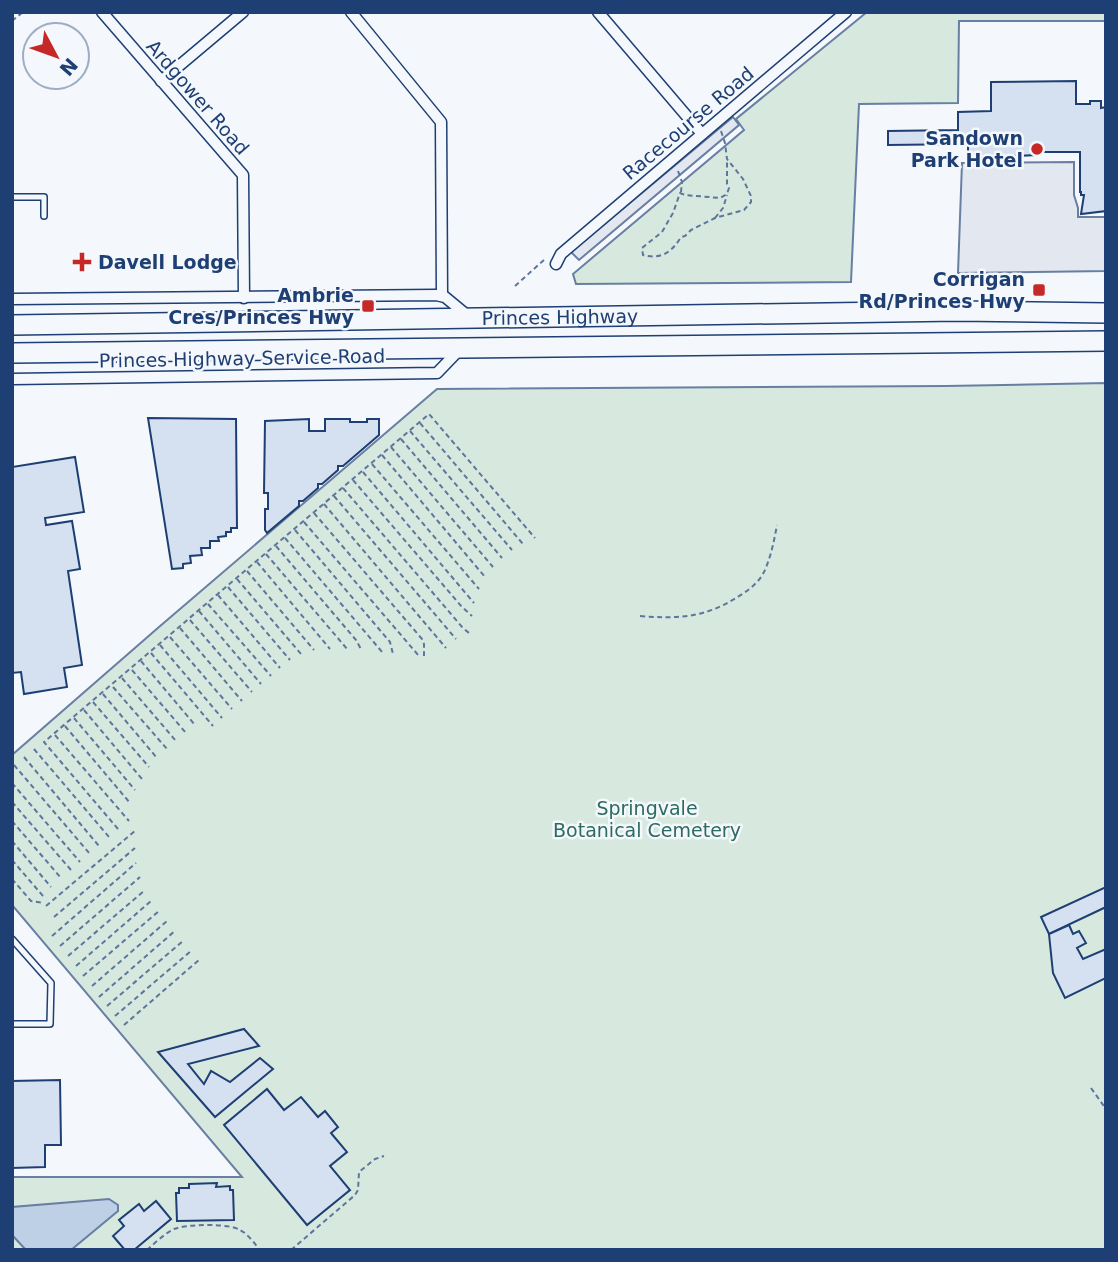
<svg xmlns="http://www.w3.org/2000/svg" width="1118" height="1262" font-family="'DejaVu Sans',sans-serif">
<rect width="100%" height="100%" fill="#f4f7fb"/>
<!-- green -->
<g fill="#d7e8df" stroke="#687fa3" stroke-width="2">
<path d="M867,12H1106V21H959L958,103L859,104L851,282L576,284L573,274L744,130L736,119Z"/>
<path d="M1106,383V1250H12V1177H242L12,905V755L159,627L437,389L946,386Z"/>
</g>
<!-- parking -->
<g fill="#e3e8f0" stroke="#687fa3" stroke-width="2">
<path d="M733,117L739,125L579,260L571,252Z"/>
<path d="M1074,162V195L1078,208V217H1106V271L958,273L962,163Z"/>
</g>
<!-- water -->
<path fill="#bed0e5" stroke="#687fa3" stroke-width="2" d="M109,1199L118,1205V1211L71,1250H26L12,1235V1207Z"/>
<!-- building -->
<g fill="#d5e0f0" stroke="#1d3f73" stroke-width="2">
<path d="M1076,81V104H1090V101H1101V108L1106,107V211L1081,214L1084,195H1081V192H1080V152H1037V155L968,158V144L888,145V131L958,130V112L991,111V82Z"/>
<path d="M148,418L236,419L237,528H231V532H226V536L218,537L219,541H210V548H201L202,555L190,556L191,563L183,564V568L172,569Z"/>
<path d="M309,419V431H325V419H350V422H367V419H379V435L343,466H338V470L322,484H318V488L303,501H299V506L267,533L265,530V509H268V493H264L265,421Z"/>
<path d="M75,457L84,512L45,518L46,525L72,521L80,569L68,571L82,665L64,668L67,687L24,694L21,672L12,673V467Z"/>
<path d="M1106,887V907L1049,934L1041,917Z"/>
<path d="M1069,925L1073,934L1079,931L1086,943L1077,948L1083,959L1106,949V978L1065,998L1053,973L1049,934Z"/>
<path d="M244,1029L259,1046L188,1064L204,1084L211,1071L230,1082L260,1058L273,1069L215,1117L158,1052Z"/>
<path d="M60,1080L61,1145H45V1167L12,1168V1081Z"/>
<path d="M267,1089L284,1110L301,1097L318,1117L325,1111L338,1127L331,1133L347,1152L330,1166L350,1190L307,1225L224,1125Z"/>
<path d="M217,1183L216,1187L230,1186V1190H233L234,1220L177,1221L176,1193H179V1188H189V1184Z"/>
<path d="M156,1201L171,1219L134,1250H125L113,1236L124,1226L119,1220L139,1204L144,1211Z"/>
</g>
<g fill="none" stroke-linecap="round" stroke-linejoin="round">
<!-- lane casing -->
<g stroke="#1d3f73" stroke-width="8">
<g id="lane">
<path d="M12,197H44V216"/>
<path d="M12,939L51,983L50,1024H12"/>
</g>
</g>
<!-- street casing -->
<g stroke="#1d3f73" stroke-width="13">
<g id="street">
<path d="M102,12L243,175L244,298"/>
<path d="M351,12L441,122L442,296"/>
<path d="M598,12L702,134"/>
<path d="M161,81L243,12"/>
<path d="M556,264L561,254L846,12"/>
<path d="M12,299L436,295L445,297L468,316"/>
<path d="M12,379L437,373L461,348"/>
</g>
</g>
<!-- highway casing -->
<g stroke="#1d3f73" stroke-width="22">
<g id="highway">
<path id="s1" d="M12,325L957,311L1106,313"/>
<path d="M12,353L1106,341"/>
</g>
</g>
<!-- path -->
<g stroke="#5e769c" stroke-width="2" stroke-dasharray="5 3.5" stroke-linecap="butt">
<path d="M12,21L23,12"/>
<path d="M721,131L725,143L727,159L743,179L751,196V202L744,210L715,218L691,230L685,236L681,237C672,252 661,260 643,255L642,248L662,232L673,213L680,193L685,195L720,198L727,194L729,188L727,184V159"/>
<path d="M678,171L682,182L681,192"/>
<path d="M715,218L723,208L727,195"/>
<path d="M515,286L545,259"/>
<path d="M420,423L523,544"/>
<path d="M410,431L512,550"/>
<path d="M401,439L502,558"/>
<path d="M391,447L493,567"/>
<path d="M382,455L485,577"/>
<path d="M372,464L479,589"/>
<path d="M363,472L474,603"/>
<path d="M353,480L462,607L472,616"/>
<path d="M343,488L463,628L469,633"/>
<path d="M334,496L456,639"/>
<path d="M324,504L446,648"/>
<path d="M314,513L422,639L424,644V656"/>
<path d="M304,522L419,656"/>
<path d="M295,530L390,642L393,654"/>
<path d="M285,538L383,653"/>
<path d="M276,546L356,640L362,651"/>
<path d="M266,554L348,650"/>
<path d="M257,562L330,649"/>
<path d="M247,571L314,650"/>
<path d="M237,579L301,654"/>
<path d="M228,587L290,660"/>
<path d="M218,595L280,668"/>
<path d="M208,604L271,676"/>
<path d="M199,611L261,684"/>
<path d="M640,616C676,619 704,618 736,598C746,592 758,584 764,572C771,557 774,541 777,525"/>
<path d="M190,620L252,692"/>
<path d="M180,628L242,701"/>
<path d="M170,637L232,709"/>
<path d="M160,645L222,718"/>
<path d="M151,653L213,726"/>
<path d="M141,661L195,725"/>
<path d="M132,670L186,733"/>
<path d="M122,678L176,741"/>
<path d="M113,687L167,749"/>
<path d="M103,694L157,758"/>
<path d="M93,702L149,767"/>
<path d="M84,710L142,779"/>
<path d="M74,718L135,790"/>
<path d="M65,726L130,803"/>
<path d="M55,735L129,821"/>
<path d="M34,749L109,837"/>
<path d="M24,757L99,846"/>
<path d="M14,765L90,854"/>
<path d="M12,783L80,862"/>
<path d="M12,802L71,870"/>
<path d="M12,821L61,878"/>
<path d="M118,829L44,742L429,414L535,538"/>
<path d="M12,841L51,887"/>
<path d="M12,860L43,896"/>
<path d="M12,879L31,901L44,903"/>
<path d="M46,906L136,830"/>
<path d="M54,917L135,848"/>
<path d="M52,936L136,863"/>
<path d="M60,946L140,877"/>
<path d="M68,956L145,890"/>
<path d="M76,966L151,901"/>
<path d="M83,976L159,911"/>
<path d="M92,986L167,921"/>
<path d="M99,997L176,930"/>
<path d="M107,1006L184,940"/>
<path d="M115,1016L192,950"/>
<path d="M124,1025L200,959"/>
<path d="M1091,1088L1106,1109"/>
<path d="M147,1250C155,1243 164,1234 174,1229C186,1224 229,1223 240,1230C248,1234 254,1243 260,1250"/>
<path d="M291,1250L355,1195L358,1190L359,1172L375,1159L384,1156"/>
</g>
<!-- lane -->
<use href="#lane" stroke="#f4f7fb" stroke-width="5"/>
<!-- street -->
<use href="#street" stroke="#f4f7fb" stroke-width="10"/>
<!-- highway -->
<use href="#highway" stroke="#f4f7fb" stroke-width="19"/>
</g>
<!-- markers -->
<g fill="#c62828" stroke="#f4f7fb" stroke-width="2.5">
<circle cx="1037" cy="149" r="7"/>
<path d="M78.5 251.5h7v7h7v7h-7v7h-7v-7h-7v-7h7z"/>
<rect x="1032" y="283" width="14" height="14" rx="3.5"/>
<rect x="361" y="299" width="14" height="14" rx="3.5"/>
</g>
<g text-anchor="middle" stroke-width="5" stroke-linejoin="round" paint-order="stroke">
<!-- street labels -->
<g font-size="19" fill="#1d3f73" stroke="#f4f7fb">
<text transform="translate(198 97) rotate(49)" y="7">Ardgower Road</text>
<text transform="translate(688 123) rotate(-40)" y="7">Racecourse Road</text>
<text dy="7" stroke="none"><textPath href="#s1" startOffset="548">Princes Highway</textPath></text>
<text transform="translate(242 358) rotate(-1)" y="7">Princes Highway Service Road</text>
</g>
<!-- poi labels -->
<g font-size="19" font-weight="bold" fill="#1d3f73" stroke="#f4f7fb" text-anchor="end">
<text x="1023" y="145">Sandown<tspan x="1023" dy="22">Park Hotel</tspan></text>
<text x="98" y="269" text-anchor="start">Davell Lodge</text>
<text x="1025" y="286">Corrigan<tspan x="1025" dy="22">Rd/Princes Hwy</tspan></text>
<text x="354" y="302">Ambrie<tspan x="354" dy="22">Cres/Princes Hwy</tspan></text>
</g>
<!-- park labels -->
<g font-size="19" fill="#2c6c60" stroke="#f4f7fb">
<text x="647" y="815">Springvale<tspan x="647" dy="22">Botanical Cemetery</tspan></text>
</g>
</g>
<!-- border -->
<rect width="1118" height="1262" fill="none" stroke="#1d3f73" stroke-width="28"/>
<!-- north arrow -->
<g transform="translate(56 56) rotate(131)"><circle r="33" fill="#f4f7fb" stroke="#9eadc5" stroke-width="2"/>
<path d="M0-5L12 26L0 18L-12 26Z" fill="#c62828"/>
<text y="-10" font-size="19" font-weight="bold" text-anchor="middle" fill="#1d3f73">N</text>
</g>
</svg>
